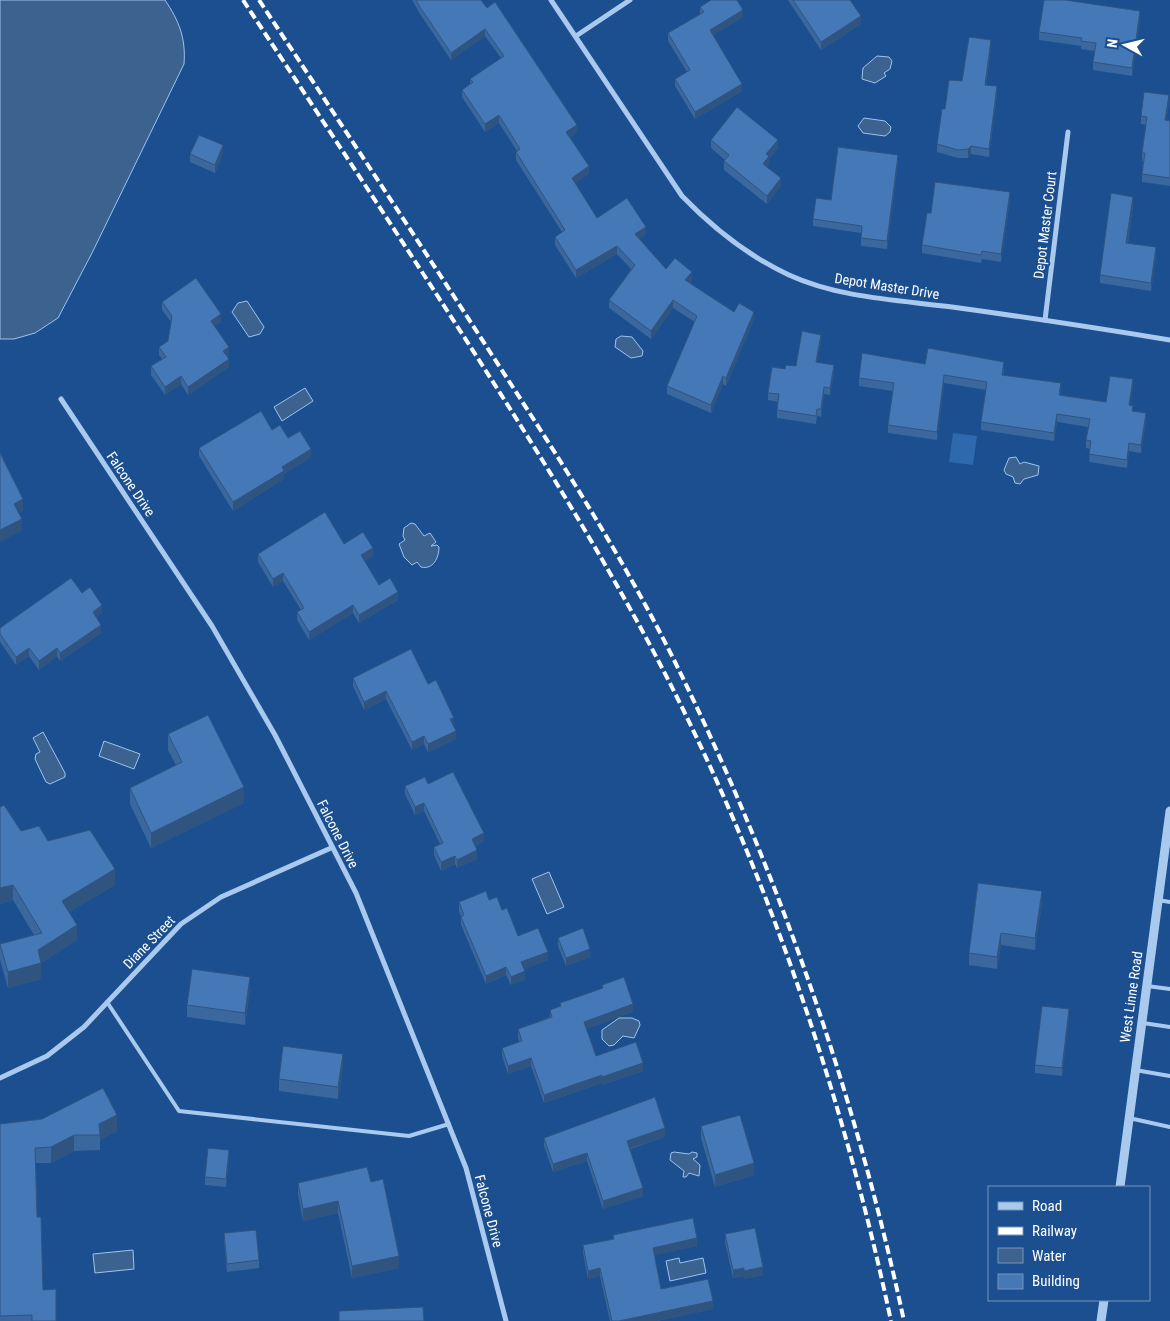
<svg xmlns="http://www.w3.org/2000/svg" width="1170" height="1321" font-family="'Roboto Condensed',sans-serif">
<rect width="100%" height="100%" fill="#1b4f8f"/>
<!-- green -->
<path fill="#2e69ad" d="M953,433L977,436L973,465L949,462Z"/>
<!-- water -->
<g fill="#3c6290" stroke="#9cc4f0">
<path d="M0,0H165C179,21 186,38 184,64L92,253L58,318L35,333L14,339H0Z"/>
<path d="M877,56L889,57L892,61L890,69L884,73L886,76L875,83L862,79L863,68Z"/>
<path d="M864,118L885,121L891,127L890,132L885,136L863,133L858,126Z"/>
<path d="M247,301L264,327L260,334L249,337L232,312L238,303Z"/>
<path d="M621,336L632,337L643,351L642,356L631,358L615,347L616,339Z"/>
<path d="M305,388L313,401L282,421L274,407Z"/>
<path d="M1016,457L1020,464L1024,462L1039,466L1038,475L1024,479L1020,484L1015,483L1013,477L1006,474L1004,470L1009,458Z"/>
<path d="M411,523L415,524L424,536L430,533L436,542L431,546L437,545L439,547C439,558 433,570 421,567L417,562L412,565L404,557L399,544L405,540L403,536L404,528Z"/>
<path d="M43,732L65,773V777L50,784L46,782L35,759L36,754L40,752L33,738Z"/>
<path d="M104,741L140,754L134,769L99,756Z"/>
<path d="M549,872L564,907L547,914L532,879Z"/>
<path d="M619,1018H632L639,1021L640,1025L634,1038L623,1036L614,1045L609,1046L602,1039V1030Z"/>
<path d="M674,1152L689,1154L692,1152L697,1153V1157L693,1159L700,1165L699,1176L689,1173L686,1177H683L684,1171L670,1160L671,1153Z"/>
<path d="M133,1250L134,1269L95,1273L93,1254Z"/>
<path d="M679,1258L680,1263L703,1258L706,1273L670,1281L666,1261Z"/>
</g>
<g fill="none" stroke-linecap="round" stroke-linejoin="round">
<!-- service -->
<g stroke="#a9c9ee" stroke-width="4">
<path d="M1158,900L1170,902"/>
<path d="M1147,986L1170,989"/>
<path d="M107,1002L179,1111L409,1136L449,1124"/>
<path d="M1143,1023L1170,1027"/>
<path d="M1135,1070L1170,1076"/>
<path d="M1129,1118L1170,1127"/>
</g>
<!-- minor -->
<g stroke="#a9c9ee" stroke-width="5">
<path d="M551,0L682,196C713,228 748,256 789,275C839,298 898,300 952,307C1025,317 1097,328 1170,340"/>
<path d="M576,36L630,0"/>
<path d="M1045,320L1068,132"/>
<path d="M61,399L212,626L275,735L356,893L466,1168L506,1321"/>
<path d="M0,1078L47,1056L84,1027L181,924L221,897L331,848"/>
</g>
<!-- tertiary -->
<g stroke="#a9c9ee" stroke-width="9">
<path d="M1120,1187L1170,811"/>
<path d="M1101,1321L1104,1300"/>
</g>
<!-- rail -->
<g stroke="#fff" stroke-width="4" stroke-dasharray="9 4" stroke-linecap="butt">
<path d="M243,0C318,114 394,228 468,343C535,447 601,552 659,662C766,867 843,1095 891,1321"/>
<path d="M259,0C337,118 415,236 492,355C557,455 622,555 675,662C778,871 855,1093 904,1321"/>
</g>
</g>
<!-- wall -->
<g fill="#3a679d">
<path d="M412,0H481L577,132L570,137L589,174L575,183L597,218L646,234L639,239L666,269L692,279L690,283L734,312L754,319L726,386L723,384L711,413L667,394V386L695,322L673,308L651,339L609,308V300L631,269L617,254L576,278L555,245V237L562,232L516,160V152L517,151L499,123L485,132L462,97V90L470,84V79L501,58L485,36L451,60L420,14Z"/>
<path d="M788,0H850L861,24L821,50Z"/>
<path d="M700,7L743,17L713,35L742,91L695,119L675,86V79L687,72L668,41V33L700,14Z"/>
<path d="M1140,19L1132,76L1093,70V62L1095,51L1081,49V46L1039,40V32Z"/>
<path d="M991,48L986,85L997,94L989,157L971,154L968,158H958L937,152V144L945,109L962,81Z"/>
<path d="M1169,103L1166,120L1170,121V186L1142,182V174L1143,161H1142V153L1146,125L1141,124V116Z"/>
<path d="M711,140L778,148L769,159V164L767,167L781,186L767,204L724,170V161L725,160L711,148Z"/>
<path d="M223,153L215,173L190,162V154Z"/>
<path d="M898,162L887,249L861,246V233L813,226V219L831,200Z"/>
<path d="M1010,200L1001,262L982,259L981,263L922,253V245L931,213Z"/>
<path d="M1133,205L1128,243L1156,256L1151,291L1100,283V275Z"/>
<path d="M162,302L221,322L214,326L229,355L227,356L229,367L188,395L181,384L165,395L151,375V366L162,359L159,355V347L168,341L171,322L162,310Z"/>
<path d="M821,342L817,362L834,372L830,395L824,394L821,417L817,416L816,424L777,418V410L778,402L768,400V393L785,369L796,366Z"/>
<path d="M925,364L1004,370L1003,375L1061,391L1060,395L1106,402L1133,387L1130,405L1133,411L1146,421L1141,453L1129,451L1127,468L1089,462L1090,449L1086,448V440L1088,427L1057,422L1054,441L981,430V422L986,390L944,383L937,440L888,433V425L893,391L859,386V378Z"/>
<path d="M272,430L288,438L311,457L284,474V479L233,511L199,456V448Z"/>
<path d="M344,544L373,556L364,561L379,585L398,600L359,623L353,613L309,640L297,620V612L301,610L283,581L273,587L258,562V554Z"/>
<path d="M82,593L102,613L97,617L101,633L60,661L57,656L39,670L29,656L16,665L0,642V628Z"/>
<path d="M353,678L428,684L454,726H453L456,739L428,752L424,744L412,750L386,699L364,710L353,686Z"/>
<path d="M168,734L244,803L151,848L130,804V788L176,765L168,750Z"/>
<path d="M428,784L484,841L475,846L477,859L457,868L455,864L441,871L434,855V847L440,844L424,811L415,815L405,794V786Z"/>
<path d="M0,807L21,831L48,841L115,885L69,912L77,940L41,963V979L8,988L0,960V944L34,935L13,900L0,904Z"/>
<path d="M489,900L502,910L518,936L548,960L524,969L525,980L511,985L506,975L486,984L461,925V917L459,911V902Z"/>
<path d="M1042,903L1035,950L1001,945L997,969L969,965V953Z"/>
<path d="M558,938L590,957L566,966L558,946Z"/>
<path d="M602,985L633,1012L586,1029L596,1056L643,1071L602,1085V1083L544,1103L531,1066L508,1074L502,1056V1048L519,1042L518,1037V1029L550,1017V1010L560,1007V1003L602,989Z"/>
<path d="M250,989L245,1025L187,1017V1005Z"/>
<path d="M1069,1017L1062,1076L1035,1073V1065Z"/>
<path d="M343,1066L338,1099L279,1091V1079Z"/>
<path d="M0,1124L117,1131L100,1140V1150L74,1151L51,1163H36L37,1217L43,1290L56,1321H0Z"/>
<path d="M701,1126L754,1175L715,1187L701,1138Z"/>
<path d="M665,1137L630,1149L643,1196L603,1209L587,1161L553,1172L544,1146V1138Z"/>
<path d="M229,1158L226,1187L205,1185V1177Z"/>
<path d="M371,1182L399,1268L352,1278L338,1213L303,1221L298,1194V1183Z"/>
<path d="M224,1233L259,1260V1268L227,1272L224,1241Z"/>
<path d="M725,1234L763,1275L744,1279V1276L733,1278L725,1242Z"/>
<path d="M613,1235L697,1246L654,1255L661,1289L713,1309L657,1321H610L600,1276L588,1279L583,1253V1245L613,1239Z"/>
</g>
<!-- shaded-wall -->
<g fill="#305480">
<path d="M743,10V17L710,37V30Z"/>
<path d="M1140,11V19L1132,76V68Z"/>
<path d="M861,16V24L821,50V42Z"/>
<path d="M485,29V36L451,60V53Z"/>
<path d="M991,40V48L985,93V85Z"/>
<path d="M742,84V91L695,119V112Z"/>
<path d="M997,86V94L989,157V149Z"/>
<path d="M1169,95V103L1165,128V120Z"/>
<path d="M499,115V123L485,132V124Z"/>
<path d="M577,125V132L566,140V132Z"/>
<path d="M778,140V148L769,159V164L763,172V164L766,154Z"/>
<path d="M223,145V153L215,173V165Z"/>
<path d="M971,146V154L968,158V149Z"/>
<path d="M898,155V162L887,249V241Z"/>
<path d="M589,166V174L572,186V178Z"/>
<path d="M781,178V186L767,204V196Z"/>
<path d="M1010,192V200L1001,262V254Z"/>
<path d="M1133,197V205L1126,251V243Z"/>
<path d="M646,227V234L635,242V234Z"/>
<path d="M617,246V254L576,278V270Z"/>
<path d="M1156,247V256L1151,291V283Z"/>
<path d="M692,272V279L685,288V280Z"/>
<path d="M673,300V308L651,339V331Z"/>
<path d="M754,312V319L726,386V378Z"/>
<path d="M221,314V322L211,329V321Z"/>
<path d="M821,335V342L816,370V362Z"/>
<path d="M229,347V355L223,359V351Z"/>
<path d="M229,359V367L188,395V387Z"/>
<path d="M834,365V372L830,395V388Z"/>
<path d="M944,375V383L937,440V432Z"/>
<path d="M181,376V384L165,395V387Z"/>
<path d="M723,376V384L711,413V405Z"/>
<path d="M1133,379V387L1129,413V405Z"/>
<path d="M824,387V394L821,417V409Z"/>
<path d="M1146,413V421L1141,453V445Z"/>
<path d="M1057,414V422L1054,441V433Z"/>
<path d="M1129,443V451L1127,468V460Z"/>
<path d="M311,449V457L284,474V479L233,511V502L282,467Z"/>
<path d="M23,499V511L14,516V504Z"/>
<path d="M22,519V531L0,542V530Z"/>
<path d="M373,548V556L361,564V555Z"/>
<path d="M283,573V581L273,587V579Z"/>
<path d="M398,592V600L359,623V615Z"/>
<path d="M102,605V613L93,620V612Z"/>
<path d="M353,605V613L309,640V632Z"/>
<path d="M101,625V633L60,661V653Z"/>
<path d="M29,648V656L16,665V657Z"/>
<path d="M57,648V656L39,670V661Z"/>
<path d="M386,691V699L364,710V702Z"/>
<path d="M454,718V726L450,727V719Z"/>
<path d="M456,731V739L428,752V744Z"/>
<path d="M424,736V744L412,750V742Z"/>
<path d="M244,787V803L151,848V833Z"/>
<path d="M424,803V811L415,815V807Z"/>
<path d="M484,833V841L472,847V839Z"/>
<path d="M477,850V859L457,868V860Z"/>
<path d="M455,856V864L441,871V862Z"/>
<path d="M115,869V885L62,916V901Z"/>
<path d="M13,885V900L0,904V888Z"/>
<path d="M1042,891V903L1035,950V938Z"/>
<path d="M77,925V940L41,963V979L8,988V972L38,950Z"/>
<path d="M1001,933V945L997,969V957Z"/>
<path d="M590,949V957L566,966V958Z"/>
<path d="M548,952V960L521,971V962Z"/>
<path d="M506,967V975L486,984V976Z"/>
<path d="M525,971V980L511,985V977Z"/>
<path d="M250,977V989L245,1025V1013Z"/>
<path d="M633,1004V1012L584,1030V1022Z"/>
<path d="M1069,1009V1017L1062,1076V1068Z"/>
<path d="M343,1054V1066L338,1099V1087Z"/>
<path d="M531,1058V1066L508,1074V1066Z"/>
<path d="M643,1063V1071L602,1085V1077Z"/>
<path d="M602,1075V1083L544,1103V1095Z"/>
<path d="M117,1115V1131L100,1140L99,1124Z"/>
<path d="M665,1128V1137L627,1149V1141Z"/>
<path d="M74,1135V1151L51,1163V1147Z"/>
<path d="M229,1150V1158L226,1187V1179Z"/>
<path d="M587,1153V1161L553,1172V1164Z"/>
<path d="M754,1163V1175L715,1187V1175Z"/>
<path d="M643,1188V1196L603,1209V1201Z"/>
<path d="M338,1201V1213L303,1221V1209Z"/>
<path d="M697,1238V1246L653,1256V1248Z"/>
<path d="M399,1256V1268L352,1278V1266Z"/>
<path d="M763,1267V1275L744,1279V1271Z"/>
<path d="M600,1268V1276L588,1279V1271Z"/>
<path d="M744,1268V1276L733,1278V1270Z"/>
<path d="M713,1301V1309L657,1321H619Z"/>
</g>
<!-- building -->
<g fill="#4478b7" stroke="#305480">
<path d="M416,0H481L487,8L495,2L577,125L566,132L589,166L572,178L597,218L627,198L646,227L635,234L666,269L675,258L692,272L685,280L734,312L739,303L754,312L726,378L723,376L711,405L667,386L697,316L673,300L651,331L609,300L635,265L617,246L576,270L555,237L565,230L516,152L520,149L499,115L485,124L462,90L473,82L470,79L504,56L485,29L451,53L420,7Z"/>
<path d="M711,0H737L743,10L710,30L742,84L695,112L675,79L690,70L668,33L704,12L700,7Z"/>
<path d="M793,0H850L861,16L821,42Z"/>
<path d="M1044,0H1065L1140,11L1132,68L1093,62L1096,43L1081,41L1082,38L1039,32Z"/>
<path d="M969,37L991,40L985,85L997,86L989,149L971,146L968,149L958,150L937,144L942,109H945L949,80L962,81Z"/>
<path d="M1144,92L1169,95L1165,120L1170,121V178L1142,174L1145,153H1142L1147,117L1141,116Z"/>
<path d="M737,107L778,140L766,154L769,156L763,164L781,178L767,196L724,161L729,155L711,140Z"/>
<path d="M199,135L223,145L215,165L190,154Z"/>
<path d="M838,147L898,155L887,241L861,238L862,226L813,219L816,198L831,200Z"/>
<path d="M935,182L1010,192L1001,254L982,251L981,255L922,245L927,213H931Z"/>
<path d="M1111,193L1133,197L1126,243L1156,247L1151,283L1100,275Z"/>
<path d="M196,278L221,314L211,321L229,347L223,351L229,359L188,387L181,376L165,387L151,366L166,357L159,347L168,341L172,316L162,302Z"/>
<path d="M802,331L821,335L816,362L834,365L830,388L824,387L821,409H817L816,416L777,410L779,394L768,393L772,367L785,369L786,365L796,366Z"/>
<path d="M928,348L1004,362L1002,375L1061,383L1059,395L1106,402L1110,376L1133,379L1129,405L1133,406L1132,411L1146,413L1141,445L1129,443L1127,460L1089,454L1091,441L1086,440L1090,419L1057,414L1054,433L981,422L987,382L944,375L937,432L888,425L894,383L859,378L862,353L925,364Z"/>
<path d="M261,411L272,430L280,425L288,438L300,431L311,449L282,467L284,471L233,502L199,448Z"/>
<path d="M0,453L23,499L14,504L22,519L0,530Z"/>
<path d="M325,512L344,544L363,532L373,548L361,555L379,585L390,578L398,592L359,615L353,605L309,632L297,612L304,608L283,573L273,579L258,554Z"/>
<path d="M71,578L82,593L90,587L102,605L93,612L101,625L60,653L57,648L39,661L29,648L16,657L0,634V628Z"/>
<path d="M411,649L428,684L436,680L454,718L450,719L456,731L428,744L424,736L412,742L386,691L364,702L353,678Z"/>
<path d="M208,715L244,787L151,833L130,788L182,762L168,734Z"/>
<path d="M453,772L484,833L472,839L477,850L457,860L455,856L441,862L434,847L443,843L424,803L415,807L405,786L425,777L428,784Z"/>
<path d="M4,805L21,831L39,826L48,841L90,830L115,869L62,901L77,925L38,950L41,963L8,972L0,944L42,933L13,885L0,888V807Z"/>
<path d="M978,883L1042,891L1035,938L1001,933L997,957L969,953Z"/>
<path d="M486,891L489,900L497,897L502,910L507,908L518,936L538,928L548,952L521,962L525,971L511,977L506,967L486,976L461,917L464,915L459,902Z"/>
<path d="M583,928L590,949L566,958L558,938Z"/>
<path d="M192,969L250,977L245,1013L187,1005Z"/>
<path d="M624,977L633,1004L584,1022L596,1056L636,1042L643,1063L602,1077V1075L544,1095L531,1058L508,1066L502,1048L522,1041L518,1029L552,1017L550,1010L561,1006L560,1003L603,988L602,985Z"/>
<path d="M1042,1006L1069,1009L1062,1068L1035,1065Z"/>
<path d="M283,1046L343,1054L338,1087L279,1079Z"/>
<path d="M103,1088L117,1115L99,1124L100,1135H74L51,1147L35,1148L37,1217H41L43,1290L56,1289V1321H32V1315L0,1316V1124L42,1119Z"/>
<path d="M655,1097L665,1128L627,1141L643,1188L603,1201L587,1153L553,1164L544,1138Z"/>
<path d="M740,1115L754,1163L715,1175L701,1126Z"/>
<path d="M208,1148L229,1150L226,1179L205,1177Z"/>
<path d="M367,1167L371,1182L383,1179L399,1256L352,1266L338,1201L303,1209L298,1183Z"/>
<path d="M693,1218L697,1238L653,1248L661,1289L708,1279L713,1301L619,1321H612L600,1268L588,1271L583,1245L614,1239L613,1235Z"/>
<path d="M755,1228L763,1267L744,1271V1268L733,1270L725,1234Z"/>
<path d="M256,1230L259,1260L227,1264L224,1233Z"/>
<path d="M423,1307L424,1321H339V1311Z"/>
</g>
<g text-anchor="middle" stroke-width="4" stroke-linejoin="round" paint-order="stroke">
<!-- street labels -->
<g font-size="14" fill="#fff" stroke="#1b4f8f">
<text transform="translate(1045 225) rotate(-83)" y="5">Depot Master Court</text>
<text transform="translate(887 286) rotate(9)" y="5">Depot Master Drive</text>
<text transform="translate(131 484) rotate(56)" y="5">Falcone Drive</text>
<text transform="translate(338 834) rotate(63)" y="5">Falcone Drive</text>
<text transform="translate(149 942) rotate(-46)" y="5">Diane Street</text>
<text transform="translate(1131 997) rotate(-82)" y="5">West Linne Road</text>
<text transform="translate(489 1211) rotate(75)" y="5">Falcone Drive</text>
</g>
</g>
<!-- legend -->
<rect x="988" y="1186" width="162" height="115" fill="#1b4f8f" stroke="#7695bc"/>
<rect x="998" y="1202" width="25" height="8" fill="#a9c9ee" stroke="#7695bc"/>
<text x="1032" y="1211" font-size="15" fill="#ffffff">Road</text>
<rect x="998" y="1227" width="25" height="8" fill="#ffffff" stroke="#7695bc"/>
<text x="1032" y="1236" font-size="15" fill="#ffffff">Railway</text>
<rect x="998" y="1248" width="25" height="15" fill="#3c6290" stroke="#7695bc"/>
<text x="1032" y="1261" font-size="15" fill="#ffffff">Water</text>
<rect x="998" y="1274" width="25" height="15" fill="#4478b7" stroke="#7695bc"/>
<text x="1032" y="1286" font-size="15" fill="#ffffff">Building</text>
<!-- north arrow -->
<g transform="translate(1125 45) rotate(278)" stroke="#1b4f8f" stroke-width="4" paint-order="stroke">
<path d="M0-4L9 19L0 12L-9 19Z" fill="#ffffff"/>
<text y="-8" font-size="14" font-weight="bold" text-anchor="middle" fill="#ffffff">N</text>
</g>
</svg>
